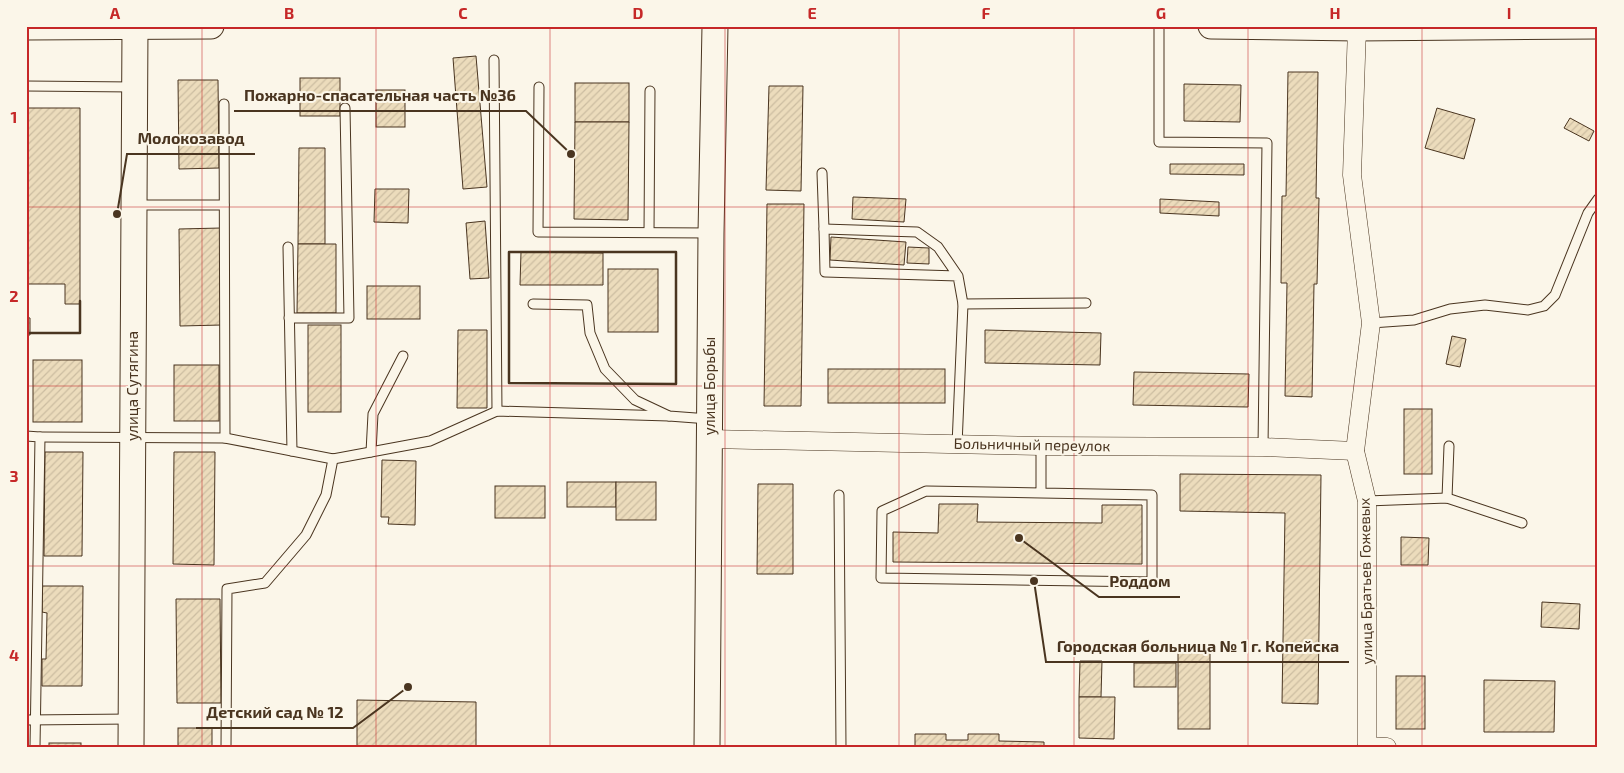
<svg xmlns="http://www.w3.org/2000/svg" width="1624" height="773" font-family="'Exo 2',sans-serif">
<defs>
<pattern id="building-hatch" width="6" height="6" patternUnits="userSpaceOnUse" patternTransform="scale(1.25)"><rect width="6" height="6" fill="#ecdcbc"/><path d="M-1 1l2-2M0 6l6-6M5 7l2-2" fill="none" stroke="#ccbda1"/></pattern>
</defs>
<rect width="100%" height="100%" fill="#fbf6e9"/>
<!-- building -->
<g fill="url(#building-hatch)" stroke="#4a3520">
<path d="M476,56L487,187L463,189L453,58Z"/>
<path d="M1288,72H1318L1316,198H1319L1317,284H1314L1312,397L1285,396L1287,283H1281L1282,196H1286Z"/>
<rect x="300" y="78" width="40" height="38"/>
<path d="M178,80H218L219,168L179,169Z"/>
<rect x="575" y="83" width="54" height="39"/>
<path d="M1184,84L1241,85L1240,122L1184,121Z"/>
<path d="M769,86H803L801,191L766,190Z"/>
<rect x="376" y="90" width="29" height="37"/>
<path d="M26,108H80V304H65V284H26Z"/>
<path d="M1437,108L1475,119L1464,159L1425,148Z"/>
<path d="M1570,118L1594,131L1589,141L1564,128Z"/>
<path d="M575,122H629L628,220L574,219Z"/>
<path d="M299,148H325V244H298Z"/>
<path d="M1170,164H1244V175L1170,174Z"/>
<path d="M375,189H409L408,223L374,222Z"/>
<path d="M853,197L906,199L904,222L852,219Z"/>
<path d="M1160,199L1219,202V216L1160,213Z"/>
<path d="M767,204H804L801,406H764Z"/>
<path d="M485,221L489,278L470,279L466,223Z"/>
<path d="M221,228L222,325L180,326L179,229Z"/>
<path d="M831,237L906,242L904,265L830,260Z"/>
<path d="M298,244H336V313H297Z"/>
<path d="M908,247L929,248V264L907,263Z"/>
<path d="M521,252L603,253V285H520Z"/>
<rect x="608" y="269" width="50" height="63"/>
<rect x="367" y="286" width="53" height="33"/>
<path d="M26,317L30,318V335H26Z"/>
<rect x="308" y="325" width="33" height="87"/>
<path d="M458,330H487V408H457Z"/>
<path d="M985,330L1101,333L1100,365L985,363Z"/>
<path d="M1452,336L1466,339L1460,367L1446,364Z"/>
<rect x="33" y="360" width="49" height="62"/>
<rect x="174" y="365" width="45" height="56"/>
<rect x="828" y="369" width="117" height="34"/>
<path d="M1134,372L1249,374L1248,407L1133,405Z"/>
<rect x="1404" y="409" width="28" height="65"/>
<path d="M45,452H83L82,556H44Z"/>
<path d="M174,452H215L214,565L173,564Z"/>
<path d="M382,460L416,461L415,525L388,524L389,517H381Z"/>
<path d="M1180,474L1321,475L1318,704L1282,703L1285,513L1180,511Z"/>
<rect x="567" y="482" width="49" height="25"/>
<rect x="616" y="482" width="40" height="38"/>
<path d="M758,484H793V574H757Z"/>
<rect x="495" y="486" width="50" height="32"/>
<path d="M939,504H978L977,522L1102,523V505H1142V564L893,562V532L938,533Z"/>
<path d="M1401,537L1429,538L1428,565H1401Z"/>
<path d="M42,586H83L82,686H42V659H46L47,613L42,612Z"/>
<path d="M176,599H220L221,703H177Z"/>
<path d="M1542,602L1580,604L1579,629L1541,627Z"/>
<rect x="1178" y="644" width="32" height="85"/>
<path d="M1080,661H1102L1101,697H1079Z"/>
<rect x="1134" y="663" width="42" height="24"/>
<rect x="1396" y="676" width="29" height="53"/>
<path d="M1484,680L1555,681L1554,732H1484Z"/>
<path d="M1079,697H1115L1114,739L1079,738Z"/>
<path d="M357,700L476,702V747H357Z"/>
<rect x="178" y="728" width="34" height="19"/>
<path d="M915,734H946V740H968V734H999V741L1044,742V747H915Z"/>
<rect x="49" y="743" width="32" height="4"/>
</g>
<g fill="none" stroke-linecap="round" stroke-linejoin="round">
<!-- lane casing -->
<g stroke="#4a3520" stroke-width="11">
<g id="lane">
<path d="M1159,26V142L1267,143L1263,447"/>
<path d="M494,60L497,411"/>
<path d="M26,86L134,87"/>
<path d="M539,87L538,232L710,233"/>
<path d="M224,104L225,438"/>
<path d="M822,173L824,229"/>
<path d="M137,205H224"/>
<path d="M649,232L650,91"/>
<path d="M288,247L292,451"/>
<path d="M533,304L587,305L590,333L605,369L635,400L669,416L709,419"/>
<path d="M963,304L1086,303"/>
<path d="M289,318H349L345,108"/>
<path d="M1371,323L1414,320L1450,309L1485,305L1528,310L1544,306L1555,295L1588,213L1598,199"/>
<path d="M26,436L40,437L35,747"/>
<path d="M40,437L225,438L333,459L430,441L497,411L669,416"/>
<path d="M957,445L963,304L958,276L938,247L917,232L824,229L825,272L958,276"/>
<path d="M1041,446V493L926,491L882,511L881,578L1152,582V495L1041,493"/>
<path d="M371,452L373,414L403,356"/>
<path d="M839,495L841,747"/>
<path d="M1447,498L1449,446"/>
<path d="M1367,501L1447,498L1522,523"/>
<path d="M26,720L131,719"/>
<path d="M226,747L227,589L265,583L306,535L326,495L333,459"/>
</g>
</g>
<!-- street casing -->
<g stroke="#4a3520" stroke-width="19">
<g id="street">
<path d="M1357,28L1352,175L1371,323L1355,451L1367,501V747"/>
<path d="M710,439L1041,446L1263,447L1355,451"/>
<path d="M1367,746L1387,747"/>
</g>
</g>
<!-- secondary casing -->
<g stroke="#4a3520" stroke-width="27">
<g id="secondary">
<path d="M1211,26L1357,28L1598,26"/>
<path d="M26,27L211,26"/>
<path d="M131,747L135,27"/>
<path d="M707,747L711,233L715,26"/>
</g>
</g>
<!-- lane -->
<use href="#lane" stroke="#fbf6e9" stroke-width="9"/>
<!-- street -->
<use href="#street" stroke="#fbf6e9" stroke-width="18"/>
<!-- secondary -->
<use href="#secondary" stroke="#fbf6e9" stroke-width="25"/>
<!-- wall -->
<g stroke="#4a3520" stroke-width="2.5">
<path d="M509,252H676V384L509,383Z"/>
<path d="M27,333H80V301"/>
</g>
</g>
<!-- grid -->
<path fill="none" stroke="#c62828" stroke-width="1" stroke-opacity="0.55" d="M202,26V747M376,26V747M550,26V747M725,26V747M899,26V747M1074,26V747M1248,26V747M1422,26V747M26,207H1598M26,386H1598M26,566H1598"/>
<g text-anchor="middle" stroke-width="4" stroke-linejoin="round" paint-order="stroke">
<!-- street labels -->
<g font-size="15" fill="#4a3520" stroke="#fbf6e9">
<text transform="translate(133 386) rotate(-90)" y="5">улица Сутягина</text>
<text transform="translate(710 386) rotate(-90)" y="5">улица Борьбы</text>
<text transform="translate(1032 445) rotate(1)" y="5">Больничный переулок</text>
<text transform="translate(1366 581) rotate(-91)" y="5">улица Братьев Гожевых</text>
</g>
</g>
<!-- callouts -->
<path fill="none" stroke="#4a3520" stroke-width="2" d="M571 154L526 111H234M117 214L127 154H255M1019 538L1099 597H1180M1034 581L1046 662H1349M408 687L353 728H196"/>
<g fill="#4a3520" stroke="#fbf6e9" stroke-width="2">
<circle cx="571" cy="154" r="5"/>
<circle cx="117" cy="214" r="5"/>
<circle cx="1019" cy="538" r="5"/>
<circle cx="1034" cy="581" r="5"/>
<circle cx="408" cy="687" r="5"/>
</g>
<g font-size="16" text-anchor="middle" font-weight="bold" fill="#4a3520" stroke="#fbf6e9" stroke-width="4" stroke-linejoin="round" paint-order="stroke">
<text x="380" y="101">Пожарно-спасательная часть №36</text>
<text x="191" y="144">Молокозавод</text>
<text x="1140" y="587">Роддом</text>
<text x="1198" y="652">Городская больница № 1 г. Копейска</text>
<text x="275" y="718">Детский сад № 12</text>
</g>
<!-- border -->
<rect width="1624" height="773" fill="none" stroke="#fbf6e9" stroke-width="55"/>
<rect x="28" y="28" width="1568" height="718" fill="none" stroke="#c62828" stroke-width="2"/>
<g font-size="16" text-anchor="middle" font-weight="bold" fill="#c62828">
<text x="115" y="19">A</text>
<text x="289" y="19">B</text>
<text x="463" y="19">C</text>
<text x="638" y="19">D</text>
<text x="812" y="19">E</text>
<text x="986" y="19">F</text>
<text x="1161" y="19">G</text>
<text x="1335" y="19">H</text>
<text x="1509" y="19">I</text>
<text x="14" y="123">1</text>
<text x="14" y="302">2</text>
<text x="14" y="482">3</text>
<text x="14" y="661">4</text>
</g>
</svg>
